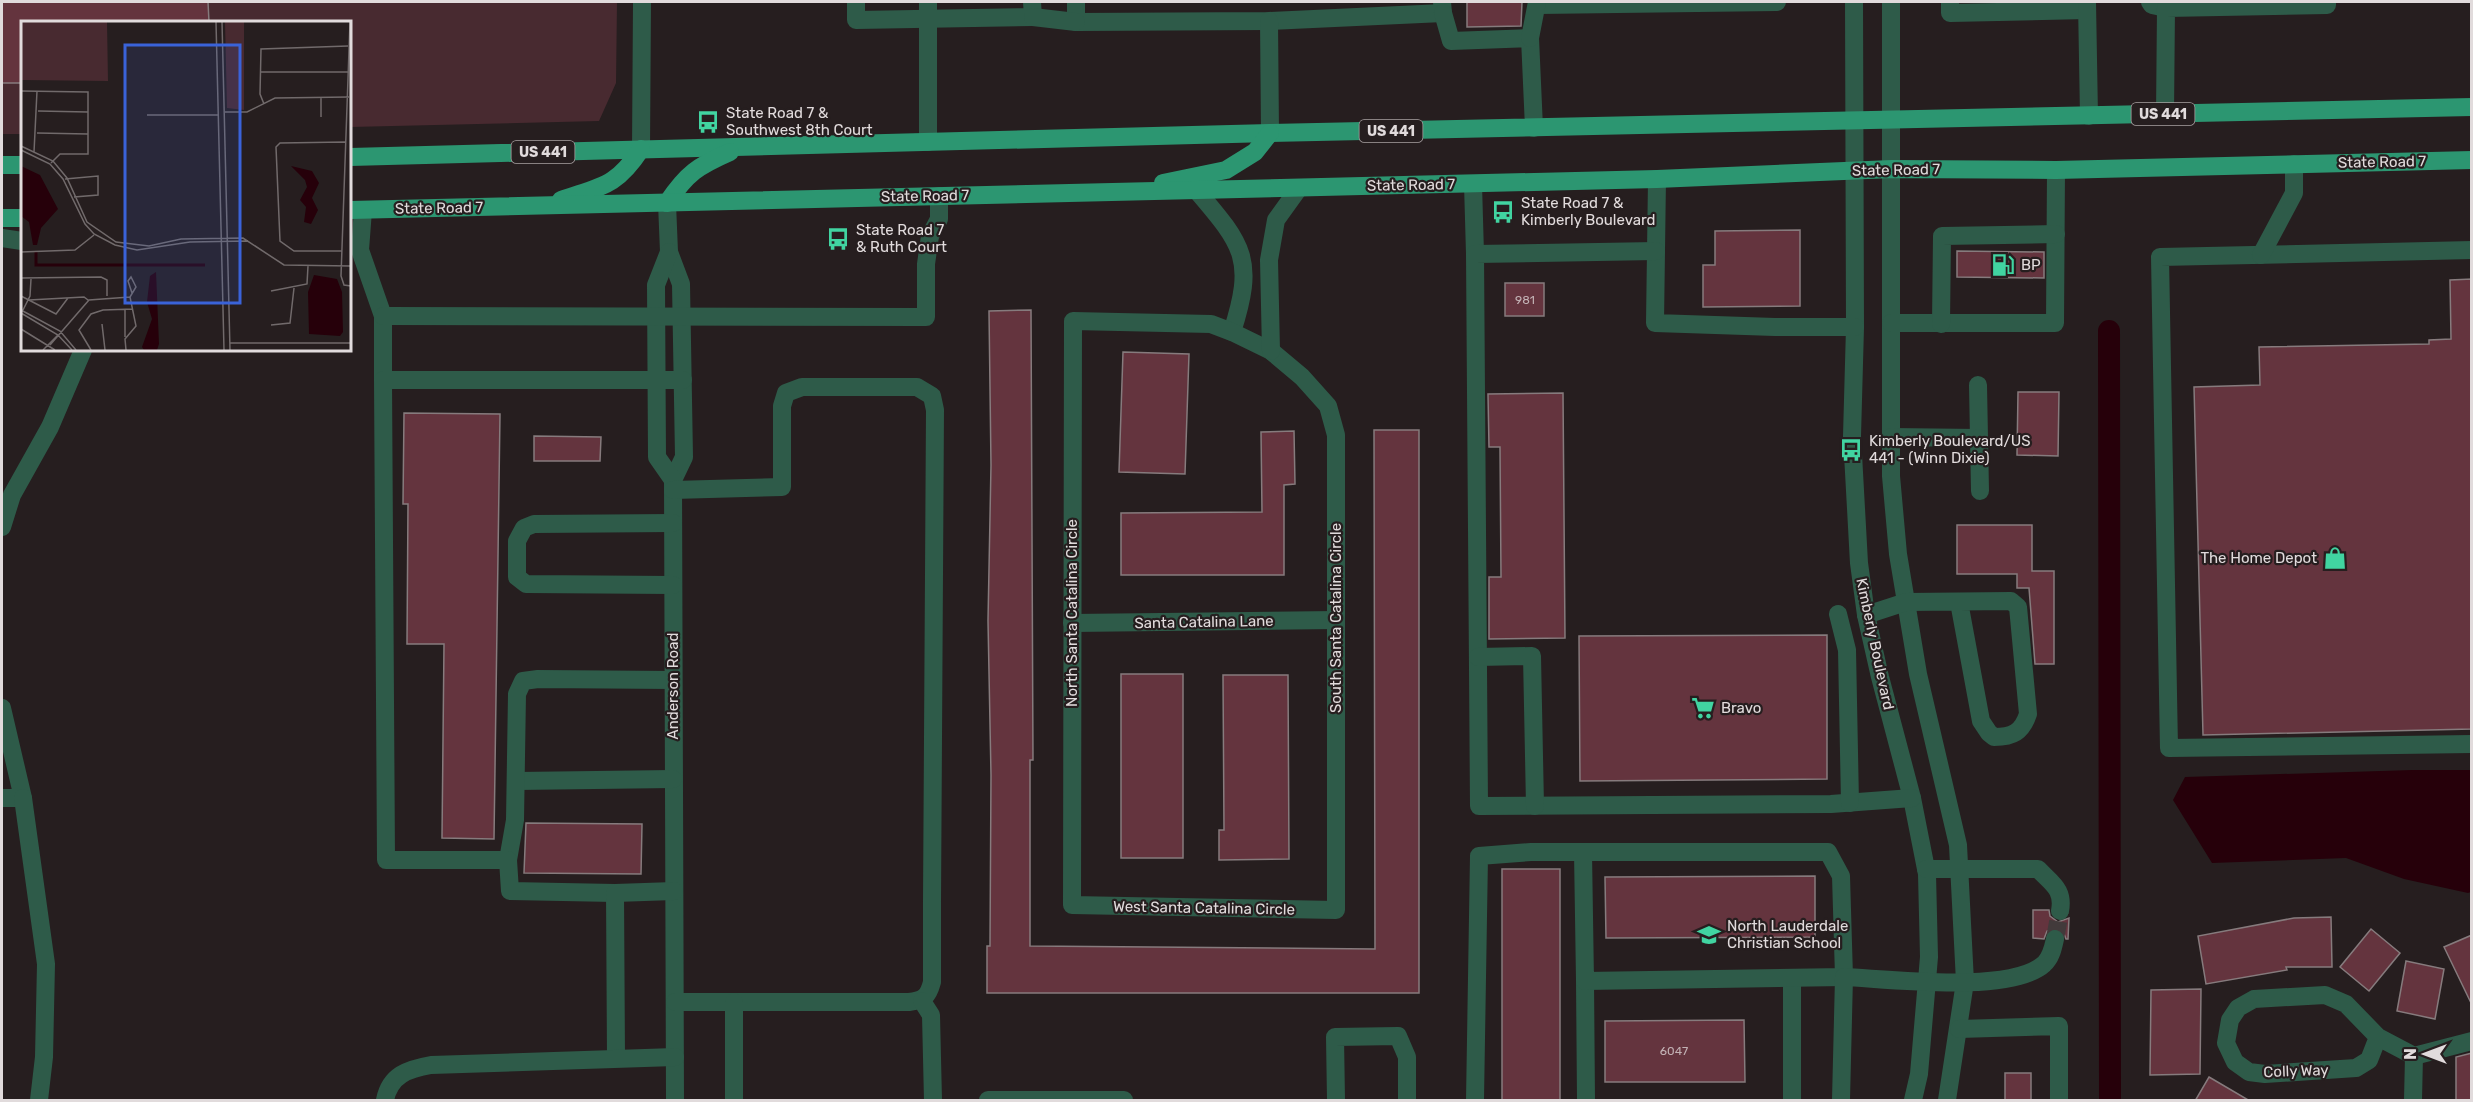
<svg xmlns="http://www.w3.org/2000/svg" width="2473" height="1102" font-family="Rubik,sans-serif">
<rect width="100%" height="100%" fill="#261e1f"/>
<!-- green -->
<path fill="#482a30" d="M2,2H617L616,83L599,121L350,127V22H22V134H2Z"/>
<!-- water -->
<path fill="#26000a" d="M2412,770H2471V892L2468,893L2404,879L2346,858L2212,863L2173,800L2185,777Z"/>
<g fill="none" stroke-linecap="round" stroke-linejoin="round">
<!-- canal -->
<path stroke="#26000a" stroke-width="22" d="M2109,331L2110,1100"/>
</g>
<!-- building -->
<g fill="#64343e" stroke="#867b7d" stroke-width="1.5">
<path d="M2,2H208L209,22H22V83H2Z"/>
<path d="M1467,2H1522L1521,26L1467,27Z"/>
<path d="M1800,230V306L1703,307V265H1715V231Z"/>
<path d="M1957,251L2044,252V278L1957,277Z"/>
<path d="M2472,279V729L2203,735L2194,387L2260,385L2259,347L2429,344V340L2451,339L2450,280Z"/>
<rect x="1505" y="283" width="39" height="33"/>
<path d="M1031,310L1033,760H1030V946L1375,949L1374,430H1419V993H987V946H990L991,775L988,621L991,465L989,311Z"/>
<path d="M1123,352L1189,354L1185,474L1119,472Z"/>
<path d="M2018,392H2059L2058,456L2017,455Z"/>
<path d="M1563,393L1565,638L1489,639V577H1501L1500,447H1489L1488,394Z"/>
<path d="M404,413L500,414L494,839L442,838L444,644H407L408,504H403Z"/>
<path d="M1294,431L1295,484L1284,485V575H1121V513L1262,512L1261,432Z"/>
<path d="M534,436L601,437L600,461H534Z"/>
<path d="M1957,525H2032V571H2054V664H2035L2029,588H2017V574H1957Z"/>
<path d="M1827,635V779L1580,781L1579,636Z"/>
<rect x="1121" y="674" width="62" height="184"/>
<path d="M1223,675H1288L1289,859L1219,860V830H1224Z"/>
<path d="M526,823L642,824L641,874L524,873Z"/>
<rect x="1502" y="869" width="58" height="232"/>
<path d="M1815,876V937L1606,938L1605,877Z"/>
<path d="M2033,910H2049L2050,916L2058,922L2069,918L2068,939H2066L2063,931L2057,928L2047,931L2044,939L2033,938Z"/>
<path d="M2331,917L2332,967H2286L2287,970L2206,984L2198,936L2294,918Z"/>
<path d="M2371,929L2400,953L2369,991L2340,967Z"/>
<path d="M2472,935V1005L2444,947Z"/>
<path d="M2406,961L2444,969L2435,1019L2397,1011Z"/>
<path d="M2201,989L2200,1074L2150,1075L2151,990Z"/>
<path d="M1744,1020L1745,1082H1605V1021Z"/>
<path d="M2472,1053V1101H2456V1057Z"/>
<rect x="2005" y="1073" width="26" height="28"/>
<path d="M2209,1077L2250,1101H2195Z"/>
</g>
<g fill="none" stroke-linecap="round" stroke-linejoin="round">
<!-- minor-tunnel -->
<path stroke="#423a3b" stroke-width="18" stroke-dasharray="18 9" stroke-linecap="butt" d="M2055,939L2060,911"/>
<!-- minor -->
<g stroke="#2e5b49" stroke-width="18">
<path d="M856,2V20L1033,17L1032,2"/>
<path d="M1076,2V22L1269,21L1443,13L1442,2"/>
<path d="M1854,2L1855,327L1852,436L1859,563L1866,615L1880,677L1912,798L1927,874L1929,957L1919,1074L1913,1100"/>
<path d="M1891,2V476L1898,554L1918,674L1958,845L1965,982L1947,1100"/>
<path d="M1950,2V13L2087,10"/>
<path d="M2087,2L2089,116"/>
<path d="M2150,2L2152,5L2166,8"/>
<path d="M1538,5L1777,2"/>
<path d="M1443,13L1451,41L1530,38L1534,128"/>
<path d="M1033,17L1076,22"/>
<path d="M1269,21L1270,133"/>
<path d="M1530,38L1537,2"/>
<path d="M2165,114L2166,8L2327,5V2"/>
<path d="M928,142V2"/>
<path d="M641,149L642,2"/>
<path d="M1657,179L1655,323L1775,327H1855"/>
<path d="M1473,184L1475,254"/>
<path d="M1197,191C1244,246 1255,260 1232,332"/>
<path d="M667,203L669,252L681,284L684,457L673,480L675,1100"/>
<path d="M363,210L360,250L383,316V380"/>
<path d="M2,238L22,241"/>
<path d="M2472,250L2160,257L2169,748L2472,744"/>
<path d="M1656,251L1475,254L1479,806L1831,804L1912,798"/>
<path d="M669,252L656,285L657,457L673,480"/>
<path d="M2261,255L2294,193V164"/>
<path d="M383,316L926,317V264L930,236L939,219V196"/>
<path d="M1073,321L1211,324L1232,332L1271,351L1302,377L1328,406L1336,435V910L1072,905Z"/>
<path d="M1891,323H2055L2056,170"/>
<path d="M1941,324L1942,236L2056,234"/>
<path d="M1271,351L1269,260L1276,220L1299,188"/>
<path d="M1891,437L1979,438L1978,385"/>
<path d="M1979,438L1980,491"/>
<path d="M673,490L782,487V406L786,393L802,387H917L932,396L935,410L932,902V982C928,997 924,1000 909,1002H675"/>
<path d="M673,523L534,524L524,528L517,541V577L526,584L673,585"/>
<path d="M2,527L12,495L50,427L83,350"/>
<path d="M1838,614L1847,650L1850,803"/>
<path d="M1866,615L1906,602L2011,601L2018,607L2028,714C2022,732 2013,737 1994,737L1989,733L1981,721L1959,602"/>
<path d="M1072,623L1336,620"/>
<path d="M1478,657L1532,656L1535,806"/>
<path d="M2,708L23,798H2"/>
<path d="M517,781L673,779"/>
<path d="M23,798L46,964L44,1057L39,1100"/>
<path d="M508,860L515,820L517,694L523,681L538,679L673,680"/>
<path d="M1926,869H2038C2052,884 2064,889 2060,911"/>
<path d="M615,893L510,891L508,860H386L383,380H683"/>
<path d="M1792,978V1100"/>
<path d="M1585,981L1586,1100"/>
<path d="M922,1001L931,1015L933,1100"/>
<path d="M1959,1029L2059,1026V1100"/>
<path d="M2378,1037L2369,1060L2356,1068L2265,1074L2249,1072L2235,1062L2226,1043L2230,1020L2238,1008L2254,999L2325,995L2346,1004L2378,1037L2414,1056L2472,1041"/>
<path d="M616,1058L615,893L674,891"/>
<path d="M385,1100C390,1075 408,1069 431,1065L675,1057"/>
<path d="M734,1100V1002"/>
<path d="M988,1100H1124"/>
<path d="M1336,1100L1335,1037L1398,1036L1407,1057V1100"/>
<path d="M1475,1100L1479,856L1531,852H1828L1841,876L1844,977L1585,981L1583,852"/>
<path d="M1841,1100L1844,977C1889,979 2011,994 2044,964C2051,958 2053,948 2055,939"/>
<path d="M2413,1100L2414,1056"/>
</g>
<!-- major -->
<g stroke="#2c9671" stroke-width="18">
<path d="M350,157L1270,133L2472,107"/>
<path d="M2,165H22"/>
<path d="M1163,183L1226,170L1255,152L1270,133"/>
<path d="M561,200C602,186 616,187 641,149"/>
<path d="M667,203C687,173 698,166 730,152"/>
<path d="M350,210L1657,179L1892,169L2056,170L2472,160"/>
<path d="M2,218H22"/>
</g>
</g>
<!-- icons -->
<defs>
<g id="bus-bare" transform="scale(1.8)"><path d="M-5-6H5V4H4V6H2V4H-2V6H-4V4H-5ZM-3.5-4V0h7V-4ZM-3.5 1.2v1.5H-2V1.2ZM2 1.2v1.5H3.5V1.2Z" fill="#41d4a1" stroke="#261e1f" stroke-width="2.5" paint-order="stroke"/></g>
<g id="fuel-bare" transform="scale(1.8)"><path d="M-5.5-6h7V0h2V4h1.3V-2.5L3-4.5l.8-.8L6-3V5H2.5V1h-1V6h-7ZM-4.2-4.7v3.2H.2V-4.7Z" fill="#41d4a1" stroke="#261e1f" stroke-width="2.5" paint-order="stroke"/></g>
<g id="shop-bare" transform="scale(1.8)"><path d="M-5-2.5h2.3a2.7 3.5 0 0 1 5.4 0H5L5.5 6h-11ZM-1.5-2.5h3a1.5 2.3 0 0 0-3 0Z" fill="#41d4a1" stroke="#261e1f" stroke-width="2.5" paint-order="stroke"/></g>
<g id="supermarket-bare" transform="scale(1.8)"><path d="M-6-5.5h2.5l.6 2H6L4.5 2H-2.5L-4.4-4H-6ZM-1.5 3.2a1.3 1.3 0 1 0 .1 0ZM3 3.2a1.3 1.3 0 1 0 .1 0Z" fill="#41d4a1" stroke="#261e1f" stroke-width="2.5" paint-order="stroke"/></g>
<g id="school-bare" transform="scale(1.8)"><path d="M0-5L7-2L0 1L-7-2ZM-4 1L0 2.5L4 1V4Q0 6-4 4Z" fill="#41d4a1" stroke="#261e1f" stroke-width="2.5" paint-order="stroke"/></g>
</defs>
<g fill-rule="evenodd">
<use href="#bus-bare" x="708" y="122"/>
<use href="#bus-bare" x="1503" y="212"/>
<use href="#bus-bare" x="838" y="239"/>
<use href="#fuel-bare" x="2003" y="265"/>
<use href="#bus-bare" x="1851" y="450"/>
<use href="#shop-bare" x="2335" y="558"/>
<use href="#supermarket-bare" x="1703" y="708"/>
<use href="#school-bare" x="1709" y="935"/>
</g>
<g text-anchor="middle" stroke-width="4.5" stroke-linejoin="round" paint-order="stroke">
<!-- number labels -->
<g font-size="12" fill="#c2b1b4">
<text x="1525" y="304">981</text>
<text x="1674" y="1055">6047</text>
</g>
<!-- shield labels -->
<g fill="#261e1f" stroke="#a9a2a3" stroke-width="1.5">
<rect x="2131.5" y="103" width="63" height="22" rx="4.5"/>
<rect x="1359.5" y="120" width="63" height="22" rx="4.5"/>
<rect x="511.5" y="141" width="63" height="22" rx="4.5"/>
</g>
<g font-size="14" font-weight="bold" fill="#e1dbdc">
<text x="2163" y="119">US 441</text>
<text x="1391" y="136">US 441</text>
<text x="543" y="157">US 441</text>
</g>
<!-- poi labels -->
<g font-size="15" fill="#e1dbdc" stroke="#261e1f" text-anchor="start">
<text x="726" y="118">State Road 7 &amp;<tspan x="726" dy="17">Southwest 8th Court</tspan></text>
<text x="1521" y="208">State Road 7 &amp;<tspan x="1521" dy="17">Kimberly Boulevard</tspan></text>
<text x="856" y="235">State Road 7<tspan x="856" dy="17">&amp; Ruth Court</tspan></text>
<text x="2021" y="270">BP</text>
<text x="1869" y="446">Kimberly Boulevard/US<tspan x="1869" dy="17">441 - (Winn Dixie)</tspan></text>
<text x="2317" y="563" text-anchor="end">The Home Depot</text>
<text x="1721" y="713">Bravo</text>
<text x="1727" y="931">North Lauderdale<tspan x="1727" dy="17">Christian School</tspan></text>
</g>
<!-- street labels -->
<g font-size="15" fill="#e1dbdc" stroke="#261e1f">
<text transform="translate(2382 162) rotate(-1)" y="5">State Road 7</text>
<text transform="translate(1896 170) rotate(-1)" y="5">State Road 7</text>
<text transform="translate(1411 185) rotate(-1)" y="5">State Road 7</text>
<text transform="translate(925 196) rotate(-1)" y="5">State Road 7</text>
<text transform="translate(439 208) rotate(-1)" y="5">State Road 7</text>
<text transform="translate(1072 613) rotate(-90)" y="5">North Santa Catalina Circle</text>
<text transform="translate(1336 618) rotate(-90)" y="5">South Santa Catalina Circle</text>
<text transform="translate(1204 622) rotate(-1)" y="5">Santa Catalina Lane</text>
<text transform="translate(1875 644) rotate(78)" y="5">Kimberly Boulevard</text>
<text transform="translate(673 686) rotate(-90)" y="5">Anderson Road</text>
<text transform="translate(1204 908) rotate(1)" y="5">West Santa Catalina Circle</text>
<text transform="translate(2296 1071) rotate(-2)" y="5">Colly Way</text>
</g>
</g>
<!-- overview -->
<g transform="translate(21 21)">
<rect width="330" height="330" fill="#261e1f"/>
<path d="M0,1H86L87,60L0,59ZM204,1H223V89L206,87Z" fill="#482a30"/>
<path d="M0,145L19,154L37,188L20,207L16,224H12L8,201L0,195ZM270,145L291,150L298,162L291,177L297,189L290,203L283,201L285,186L279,179L286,166L284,159ZM135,251L138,323L136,329H123L121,326L131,298L126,281L129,255ZM293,254L316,258L321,271L322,311L319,315L288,313L287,271Z" fill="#26000a"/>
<path fill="none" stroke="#26000a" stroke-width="3" d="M15,231V244H184"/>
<path fill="none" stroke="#716a6b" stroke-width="1.5" d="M195,1L203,329M201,1L209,329M329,1L320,255L323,264L330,265M239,51H328M0,70L67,71V133H39L30,142M243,83L239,73L240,28L327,25M17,90L67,91M204,91H226L254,77L328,76M126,94H198M169,94H192M300,96V77M16,112L67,113M0,125L32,140L46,157L66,201L95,221L128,225L160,218L222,217L263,244L330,245M0,129L29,143L42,158L64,203L73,213L94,224L116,229L169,221L227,220M13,131L16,70M44,158L77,155V174L53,176M321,230H273L259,220L255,126L259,122L324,121M0,231L54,229L73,214M0,257L80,256L86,259V275M250,270L286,263L287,245M0,275L35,293L47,277M109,276L115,266L110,256L107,260L111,272M8,279L63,276L67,279M104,288V316M0,289L39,310L55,329M1,291L9,275L10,258M0,292L37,314L51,329M81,303L84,329M250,304L269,302L273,267M0,308L34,329M209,322H330M29,324L68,279L109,276M22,329L37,314M70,329L58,309L70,293L82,289L112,288M105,329L104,318L115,305L109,276"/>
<path fill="#3a63d9" fill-opacity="0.15" stroke="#3a63d9" stroke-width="3" d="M104,24H219V282H104Z"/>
<rect width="330" height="330" fill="none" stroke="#e1dbdc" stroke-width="3"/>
</g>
<!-- border -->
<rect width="2473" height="1102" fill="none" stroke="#e1dbdc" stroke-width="6"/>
<!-- north arrow -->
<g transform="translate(2425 1054) rotate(270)" stroke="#261e1f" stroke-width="4.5" paint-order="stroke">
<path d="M0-4.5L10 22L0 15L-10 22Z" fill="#e1dbdc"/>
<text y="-9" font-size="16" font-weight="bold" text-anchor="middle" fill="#e1dbdc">N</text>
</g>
</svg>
